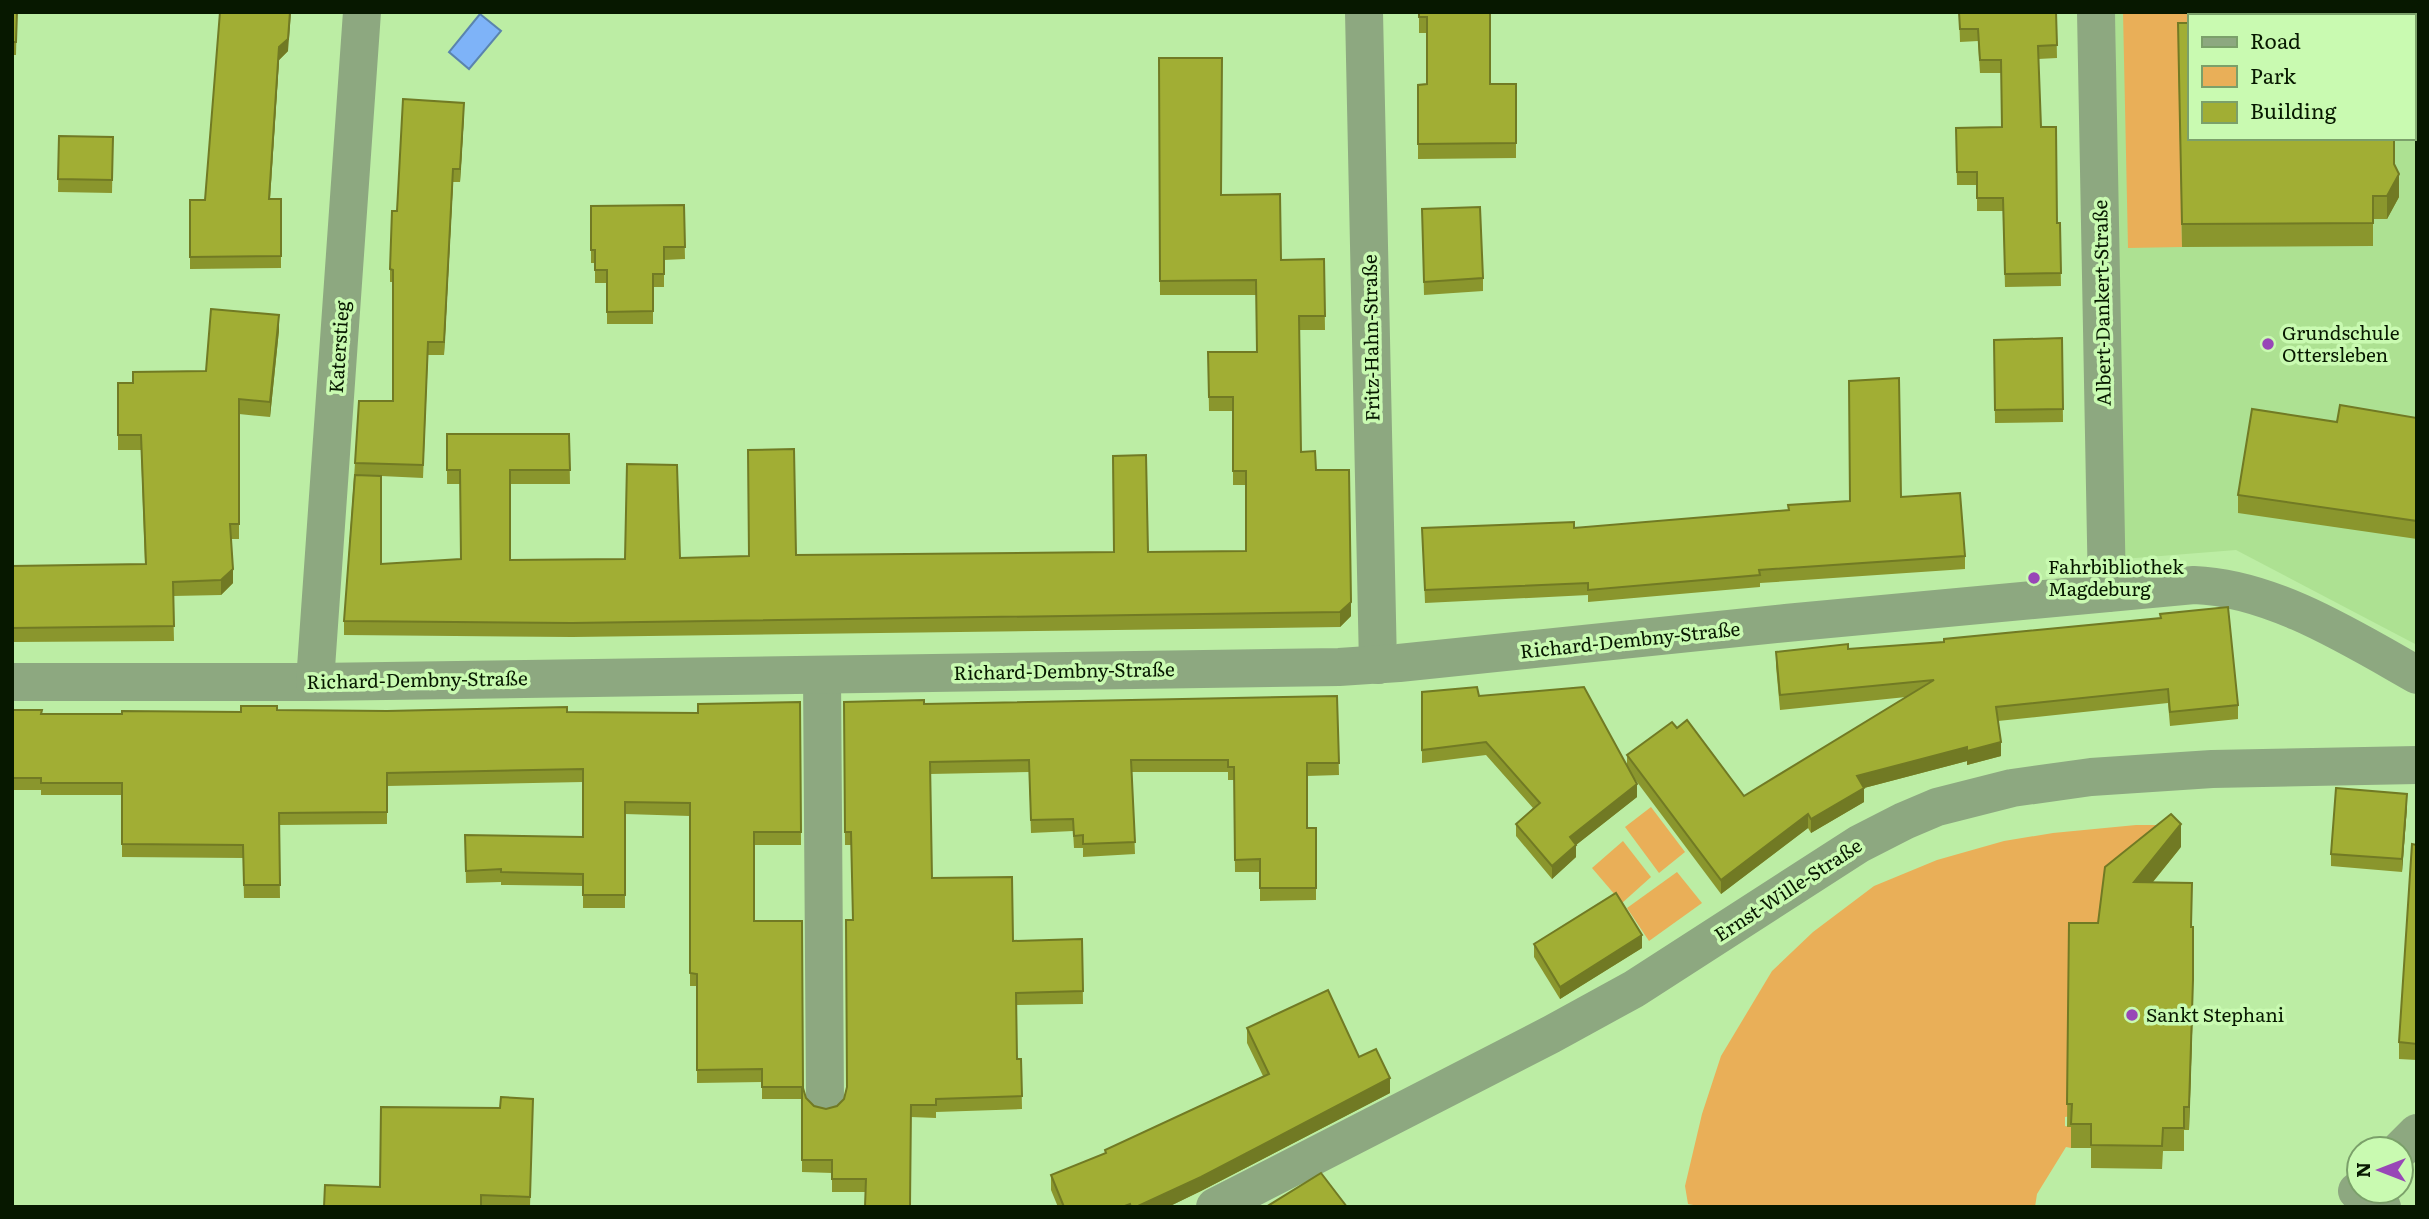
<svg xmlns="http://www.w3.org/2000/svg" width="2429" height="1219" font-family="Literata,serif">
<rect width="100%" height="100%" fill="#bceda4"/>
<!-- built -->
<path fill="#ade192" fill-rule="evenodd" d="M2115,12H2417V645L2236,550L2123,559ZM2189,16H2413V138H2189Z"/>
<!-- green -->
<g fill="#e9af58">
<path d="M2123,12H2270V16H2189V46L2178,47L2182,247L2128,248Z"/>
<path d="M1651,807L1685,852L1659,873L1625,827Z"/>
<path d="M2136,825H2164L2104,946L2069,947V956H2078L2067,1066V1075H2073L2072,1116L2065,1117V1126L2072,1127L2071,1148L2066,1147L2037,1194L2035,1207H1704L1688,1204L1685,1186L1702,1114L1721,1056L1772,971L1813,932L1874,886L1937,860L2004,841L2053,833Z"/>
<path d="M1623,841L1651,877L1622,903L1592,868Z"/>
<path d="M1677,872L1702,903L1649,941L1627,908Z"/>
</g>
<!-- water -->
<path fill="#7eb3f8" stroke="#5a84ae" stroke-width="2" d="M480,14L501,31L469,69L449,52Z"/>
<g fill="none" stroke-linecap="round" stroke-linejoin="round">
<!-- minor -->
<g stroke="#8da880" stroke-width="38">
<path d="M1364,12L1378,665"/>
<path d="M2096,12L2107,593"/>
<path d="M822,675L825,1100"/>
<path d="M12,682H315L1339,667L1399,663L1786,623L2194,585C2272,588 2350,637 2417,675"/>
<path d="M315,682L362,12"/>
<path d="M2401,1149L2417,1133"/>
<path d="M2357,1191L2382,1207"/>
<path d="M1215,1207L1550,1035L1634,989L1859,844L1904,821L1937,807L2012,788L2091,777L2212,769L2417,765"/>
</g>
</g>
<!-- wall -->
<g fill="#8a962d">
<path d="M12,12H17L16,55H12Z"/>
<path d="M220,12L288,51L279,60L270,199H281V268L190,269V200H205Z"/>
<path d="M1419,12H1490V84H1516V158L1418,159V85L1427,84V33H1419Z"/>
<path d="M1959,12H2056L2057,58L2038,59L2041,127L2057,223H2060L2061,286L2005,287L2003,211H1977V185H1957L1956,128L2002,127L2001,73H1980L1978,41L1960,42Z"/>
<path d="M2178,46L2394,164L2399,197L2387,219H2373V246L2182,247Z"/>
<path d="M1159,58L1221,195L1281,260L1324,259L1325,330H1299L1301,452L1316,470L1351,616L1340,627L572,637L344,635V621L355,463L393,401V282H390V269L464,115L460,182H453L444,355H428L423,478L381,476V564L461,559L460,484H447V434H569L570,484H510V560L625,559L796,555L1246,551V485H1233V411H1209L1208,352H1257L1256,295H1160Z"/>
<path d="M59,136L113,137L112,193L58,192Z"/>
<path d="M684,205L685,259L664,260V287H653V324H607V283H595V263H591V206Z"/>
<path d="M1422,209L1483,278V291L1424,295Z"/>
<path d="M279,330L270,417L239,414V539H231L233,583L221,595L173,596L174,641L12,642V566L145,564L141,450H118V383H133L206,371Z"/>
<path d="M2062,338L2063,422L1995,423L1994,340Z"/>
<path d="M2417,418V539L2238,513V495Z"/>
<path d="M1901,497L1965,556V569L1760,583V587L1588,602V595L1425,603L1422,528H1574L1788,510Z"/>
<path d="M1944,639L2238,705V719L2170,726L2168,703L1998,721L2001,756L1967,765V761L1864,788V802L1811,833L1808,828L1721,894L1634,778L1637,797L1576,845V857L1552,879L1516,836V824L1533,808L1486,755L1422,763V692L1479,696L1627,766V755L1677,728L1744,796L1906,697L1780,710L1776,666V652L1848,649L1944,642Z"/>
<path d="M1337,696L1339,775L1307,776V828H1316V900L1260,901V872H1235L1234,780H1228V772H1132L1135,854L1083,857V848H1074L1073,831L1031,833L1029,772L930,774L932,878L1013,941L1082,939L1083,1004L1016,1005L1017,1059H1021L1022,1109L936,1112V1118L911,1117L865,1192H832V1173L802,1172V1099H762V1082L697,1083V986H690V816L625,814V908H583V886L501,885V882L466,883L465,835L583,837V782L387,786V824L279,825L280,898H244L243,858L122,857V795H41V790H12V710L42,714H122L241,712L277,710L698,713L800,702L801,845H754V921L806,1098L814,1106L826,1109L837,1106L844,1099L847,1088L853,920L851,845H845L844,702L924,704Z"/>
<path d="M2407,807L2402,872L2331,866V854Z"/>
<path d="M2417,845V1060L2399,1059V1042Z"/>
<path d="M2181,847L2153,882L2191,927L2193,1004L2189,1130H2184V1151H2163L2162,1169L2091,1168V1148H2071V1127H2067L2069,923H2098Z"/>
<path d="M1534,944L1642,948L1560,999L1534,957Z"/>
<path d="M1247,1028L1359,1057L1390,1093L1201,1191L1168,1207H1058L1051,1190V1175L1105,1154V1150L1263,1076L1247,1043Z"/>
<path d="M533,1099L530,1207H324L380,1187L500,1108Z"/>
</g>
<!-- shaded-wall -->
<g fill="#717a24">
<path d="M290,12H291L288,51L279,60L269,212L279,47Z"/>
<path d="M464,103V115L460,182V169Z"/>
<path d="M453,169V182L444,355V342Z"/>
<path d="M2399,174V197L2387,219V196Z"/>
<path d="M279,315V330L270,417V402Z"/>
<path d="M233,569V583L221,595V580Z"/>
<path d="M1351,602V616L1340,627V612Z"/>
<path d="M2001,742V756L1967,765V751Z"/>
<path d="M1967,747V761L1864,788V802L1811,833V819L1857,776Z"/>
<path d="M1637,784V797L1576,845V857L1552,879V866L1570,837Z"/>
<path d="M2407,794V807L2402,872V859Z"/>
<path d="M1808,814V828L1721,894V880Z"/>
<path d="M2181,824V847L2134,905V882Z"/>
<path d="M1642,935V948L1560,999V987Z"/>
<path d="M2193,980V1004L2189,1130V1107Z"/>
<path d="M1390,1078V1093L1201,1191L1168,1207H1136Z"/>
</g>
<!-- building -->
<g fill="#a1ae34" stroke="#717a24" stroke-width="2">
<path d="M12,12H17L16,42H12Z"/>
<path d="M220,12H290L288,39L279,47L269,199H281V256L190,257V200H205Z"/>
<path d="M1419,12H1490V84H1516V143L1418,144V85L1427,84V17H1419Z"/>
<path d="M1959,12H2056L2057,45L2038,46L2041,127H2056L2057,223H2060L2061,273L2005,274L2003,198H1977V172H1957L1956,128L2002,127L2001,60H1980L1978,29H1960Z"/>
<path d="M2178,23H2189V138H2394V164L2399,174L2387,196H2373V223L2182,224Z"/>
<path d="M1159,58H1222L1221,195L1280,194L1281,260L1324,259L1325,316H1299L1301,452L1315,451L1316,470H1349L1351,602L1340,612L572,623L344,621L355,475L381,476V564L461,559L460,470H447V434H569L570,470H510V560L625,559L627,464L677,465L680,558L749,556L748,450L794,449L796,555L1114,552L1113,456L1146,455L1148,552L1246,551V471H1233V397H1209L1208,352H1257L1256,280L1160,281Z"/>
<path d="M403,99L464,103L460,169H453L444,342H428L423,465L355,463L359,401H393V270L390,269L392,211H397Z"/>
<path d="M59,136L113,137L112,180L58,179Z"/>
<path d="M684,205L685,247H664V274H653V311L607,312V270H595V250H591V206Z"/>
<path d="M1480,207L1483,278L1424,282L1422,209Z"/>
<path d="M211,309L279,315L270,402L239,399V524H230L233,569L221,580L173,582L174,626L12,628V566L146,564L141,435H118V383H133V372L206,371Z"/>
<path d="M2062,338L2063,409L1995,410L1994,340Z"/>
<path d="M1899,378L1901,497L1960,493L1965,556L1759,570L1760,575L1588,590V583L1425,590L1422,528L1574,522V528L1789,510L1788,505L1850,501L1849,381Z"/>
<path d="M2340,405L2417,418V521L2238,495L2252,409L2337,422Z"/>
<path d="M2228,607L2238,705L2170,712L2168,689L1996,707L2001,742L1967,751V747L1857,776L1864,788L1811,819L1808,814L1721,880L1627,755L1672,722L1677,728L1687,720L1744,796L1934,680L1780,695L1776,652L1848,644V649L1944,642V639L2161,618L2160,614Z"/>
<path d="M1477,687L1479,696L1584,687L1637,784L1570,837L1576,845L1552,866L1516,824L1540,803L1486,742L1422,750V692Z"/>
<path d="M1337,696L1339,763H1307V828H1316V888H1260V859L1235,860L1234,767H1228V760H1131L1135,842L1083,844V835L1074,836L1073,819L1031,820L1029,760L930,762L932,878L1012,877L1013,941L1082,939L1083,991L1016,993L1017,1059H1021L1022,1096L936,1099V1105H911L910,1207H865L866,1179H832V1160H802V1087H762V1069L697,1070V974L690,973V803L625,802V895H583V874L501,872V869L466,871L465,835L583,837V769L387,773V812L279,813L280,885H244L243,845L122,844V783H41V778H12V710H42L41,714H122V711L241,712V706H277V710L387,711L567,707V712L698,713V704L800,702L801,832H754V921H802L803,1088L806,1098L814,1106L826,1109L837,1106L844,1099L847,1087L846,920H853L851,832H845L844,702L924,700V704Z"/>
<path d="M2336,788L2407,794L2402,859L2331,854Z"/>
<path d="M2171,814L2181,824L2134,882L2192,883L2191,927H2193V980L2189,1107H2184V1128H2163L2162,1146L2091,1145V1124H2071L2072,1104H2067L2069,923H2098L2105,867Z"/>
<path d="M2412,844L2417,845V1044L2399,1042Z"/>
<path d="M1616,893L1642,935L1560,987L1534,944Z"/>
<path d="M1328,990L1359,1057L1376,1049L1390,1078L1201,1177L1136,1207H1131L1130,1204L1122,1207H1064L1051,1175L1106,1153L1105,1150L1269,1074L1247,1028Z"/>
<path d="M501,1097L533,1099L530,1197L481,1195V1207H324L325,1185L380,1187L381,1107L500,1108Z"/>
<path d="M1321,1173L1347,1207H1266Z"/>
</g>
<!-- markers -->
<g fill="#9847b7" stroke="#c9fab1" stroke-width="2.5">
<circle cx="2268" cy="344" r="7"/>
<circle cx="2034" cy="578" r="7"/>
<circle cx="2132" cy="1015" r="7"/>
</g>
<g text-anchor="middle" stroke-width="7" stroke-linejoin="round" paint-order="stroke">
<!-- street labels -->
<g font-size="19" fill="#071800" stroke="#c9fab1">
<text transform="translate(2102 303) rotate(-91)" y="7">Albert-Dankert-Straße</text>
<text transform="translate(1371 338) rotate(-91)" y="7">Fritz-Hahn-Straße</text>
<text transform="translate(339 347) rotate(-86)" y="7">Katerstieg</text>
<text transform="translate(1630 640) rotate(-6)" y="7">Richard-Dembny-Straße</text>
<text transform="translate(1064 671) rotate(-1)" y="7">Richard-Dembny-Straße</text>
<text transform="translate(417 680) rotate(-1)" y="7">Richard-Dembny-Straße</text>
<text transform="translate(1788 890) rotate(-33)" y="7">Ernst-Wille-Straße</text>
</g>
<!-- poi labels -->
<g font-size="19" fill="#071800" stroke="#c9fab1" text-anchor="start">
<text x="2282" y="340">Grundschule<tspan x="2282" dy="22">Ottersleben</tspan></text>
<text x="2048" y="574">Fahrbibliothek<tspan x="2048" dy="22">Magdeburg</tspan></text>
<text x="2146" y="1022">Sankt Stephani</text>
</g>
</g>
<!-- border -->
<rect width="2429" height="1219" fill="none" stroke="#071800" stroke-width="28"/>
<!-- legend -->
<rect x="2188" y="14" width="228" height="126" fill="#c9fab1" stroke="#7ba06a" stroke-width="2"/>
<rect x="2202" y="37" width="35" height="10" fill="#8da880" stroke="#7ba06a" stroke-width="2"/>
<text x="2250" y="49" font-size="21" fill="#071800">Road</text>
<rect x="2202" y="66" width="35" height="21" fill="#e9af58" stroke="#7ba06a" stroke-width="2"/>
<text x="2250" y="84" font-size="21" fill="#071800">Park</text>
<rect x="2202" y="102" width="35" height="21" fill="#a1ae34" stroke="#7ba06a" stroke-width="2"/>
<text x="2250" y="119" font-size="21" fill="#071800">Building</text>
<!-- north arrow -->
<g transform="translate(2380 1170) rotate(270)"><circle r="33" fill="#c9fab1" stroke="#7ba06a" stroke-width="2"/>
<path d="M0-5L12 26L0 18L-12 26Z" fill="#9847b7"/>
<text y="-10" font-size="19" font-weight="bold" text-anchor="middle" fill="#071800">N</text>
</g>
</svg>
